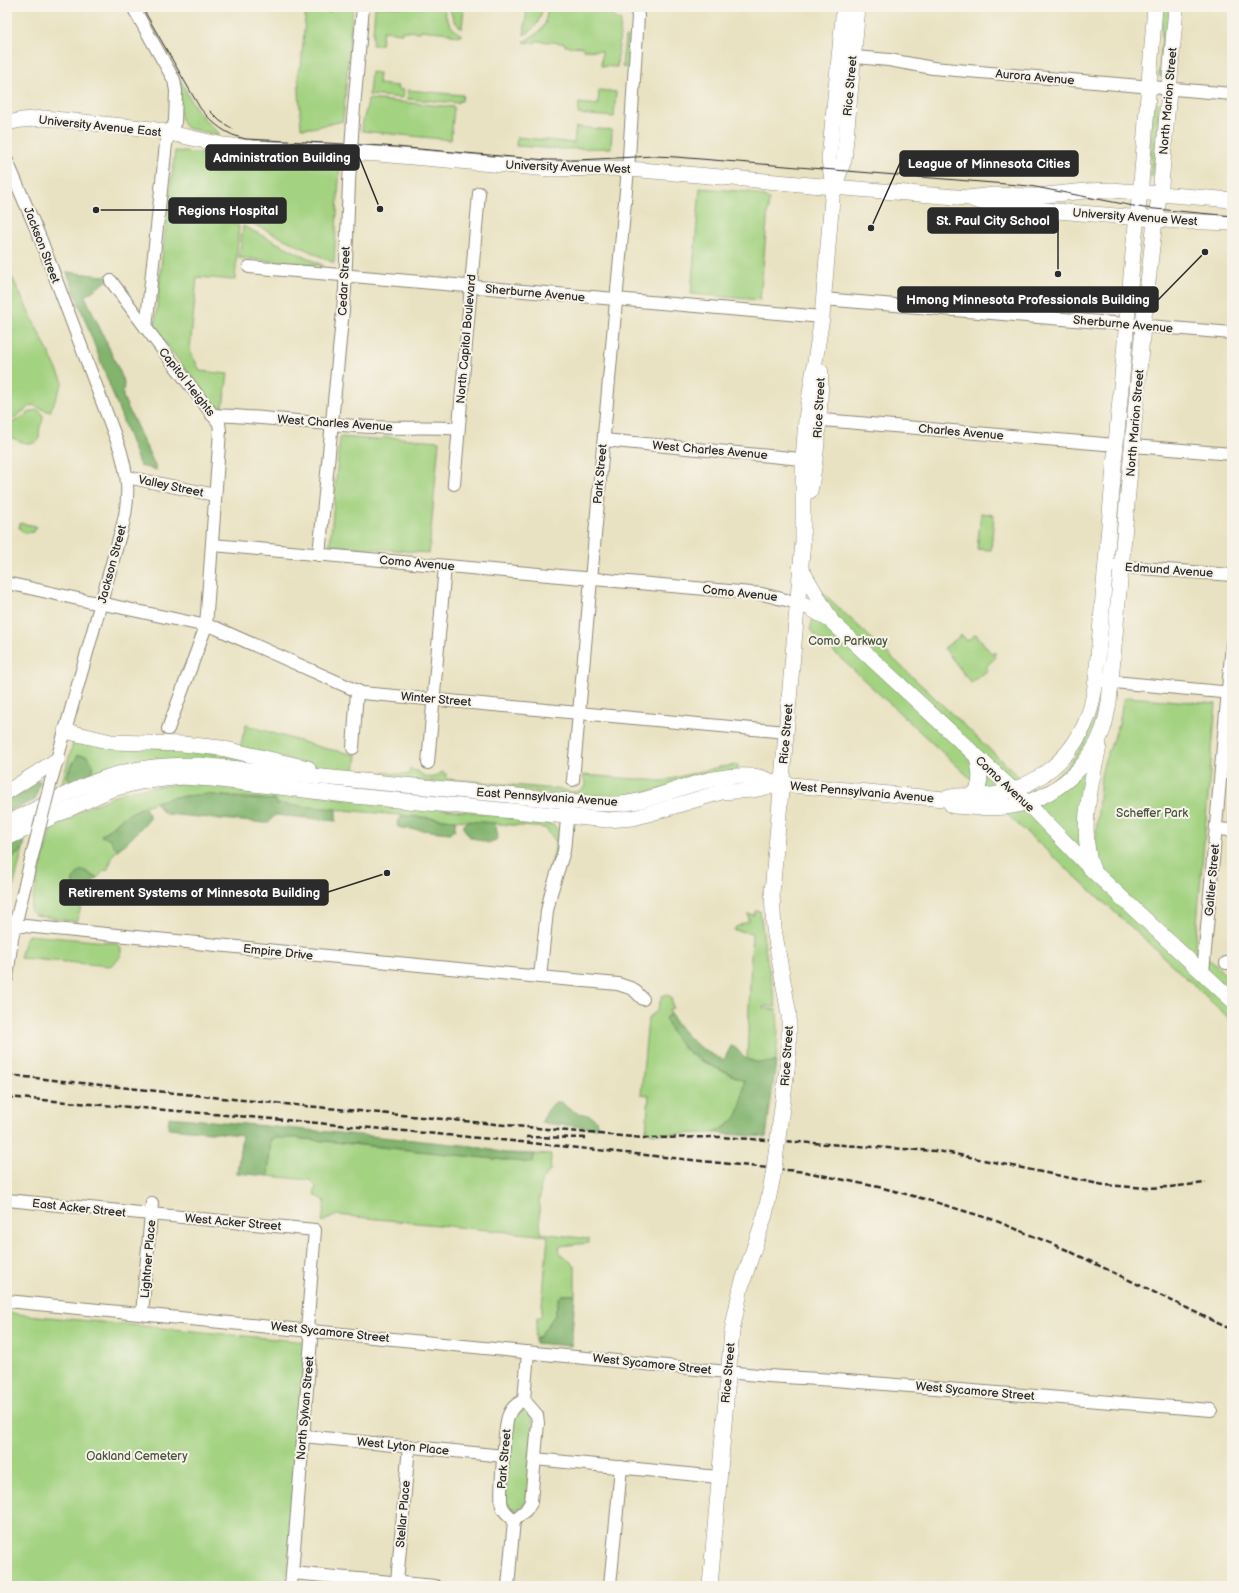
<svg xmlns="http://www.w3.org/2000/svg" width="1239" height="1593" font-family="'Balsamiq Sans',sans-serif">
<rect width="100%" height="100%" fill="#f7f3e8"/>
<filter id="ink" filterUnits="userSpaceOnUse"><feTurbulence type="fractalNoise" baseFrequency=".025" numOctaves="2"/><feDisplacementMap in="SourceGraphic" scale="8" xChannelSelector="R" yChannelSelector="G"/><feConvolveMatrix kernelMatrix="1 2 1 2 8 2 1 2 1" color-interpolation-filters="sRGB"/></filter>
<filter id="wash" filterUnits="userSpaceOnUse"><feTurbulence type="fractalNoise" baseFrequency=".012" numOctaves="4" result="noise"/><feDisplacementMap in="SourceGraphic" scale="16" xChannelSelector="R" yChannelSelector="G"/><feGaussianBlur stdDeviation="0.9" result="paint"/><feColorMatrix in="noise" values="0 0 0 0 0 0 0 0 0 0 0 0 0 0 0 0 0 1.4 0 .05"/><feComposite in="paint" operator="in"/></filter>
<g filter="url(#wash)">
<rect width="100%" height="100%" fill="#e9e2c2"/>
<!-- green -->
<g fill="#a3d280" stroke="#677e56">
<path d="M306,7H322L329,13L335,7H353L343,121L312,128H301L298,72L299,67H301Z"/>
<path d="M377,7H444C445,19 451,29 462,35V36L450,35V33L421,30L420,32L402,31V33L383,31L381,45H372L375,8Z"/>
<path d="M449,7H464L462,29L454,21Z"/>
<path d="M548,7H608V12L616,19L621,21L617,67L601,66L602,51L583,50V47L565,46V43L536,41L535,43L524,42L540,31L545,24Z"/>
<path d="M1160,7H1172L1166,77L1159,76L1162,39Z"/>
<path d="M527,8L542,10C540,21 535,29 524,35Z"/>
<path d="M625,37H627L628,49L627,68L622,67Z"/>
<path d="M371,72L379,73L378,84L398,86L397,89L404,90L403,98L369,95Z"/>
<path d="M180,79C190,100 200,119 219,133V135L187,128C176,121 180,92 180,79Z"/>
<path d="M408,90L463,95L462,101H459L458,103L407,99Z"/>
<path d="M599,90L616,92L614,117L578,114L579,103L598,105Z"/>
<path d="M368,99L454,107L451,140L362,131C362,119 367,111 368,99Z"/>
<path d="M1152,102L1159,103L1154,176H1150Z"/>
<path d="M576,127L612,130L611,148L561,149L516,146L517,137L574,143Z"/>
<path d="M175,151L247,158L340,163L334,263L241,218H239L230,214L227,219L239,226L235,280L197,277L190,350L200,371L228,374L223,407L213,406L155,329L162,257Z"/>
<path d="M700,188L750,192L769,199L760,300L691,294Z"/>
<path d="M243,226L324,266L239,258Z"/>
<path d="M7,267L63,382L50,412L32,405L7,423Z"/>
<path d="M1133,338C1134,370 1131,401 1128,433H1123Z"/>
<path d="M38,410C41,412 43,414 43,418C43,421 41,424 40,427C38,432 42,441 34,443C27,445 14,439 7,436V426L32,411Z"/>
<path d="M340,437L379,440L386,437L439,441L429,553L330,545Z"/>
<path d="M981,513L994,515L991,550L977,549Z"/>
<path d="M20,523L36,526L34,532L24,533L19,528Z"/>
<path d="M820,590L1034,791C1073,770 1091,738 1101,696L1104,695L1087,768L1083,836L1095,847L1101,776L1104,763L1119,724L1123,700L1128,697L1216,704L1195,946L1225,974L1227,972L1232,973V1021L1141,936L1014,821L969,777L810,630Z"/>
<path d="M976,634L991,653L994,652L996,654L993,656L995,658L986,667L988,670L971,683L944,648L962,635L967,641Z"/>
<path d="M246,725L323,748L357,755L355,770L409,775L410,769C423,771 426,785 442,772L446,774V779L565,790C574,794 579,792 586,786L583,775L663,781L719,767L738,765L737,771L669,788L610,799L347,774L240,747Z"/>
<path d="M74,740L198,750L279,767L90,778C95,765 94,767 87,756L76,758L69,769L68,778L74,786L59,793Z"/>
<path d="M188,782L491,814L554,825L559,832C557,854 553,872 545,892L556,845L554,839L545,828L276,804V800C221,797 176,785 126,816C117,821 109,829 101,835L111,839C113,844 114,847 120,848L114,853L107,871L105,870L97,878L85,871H80L73,879V886L79,891L86,893L76,922L35,915L30,910L52,823L126,791Z"/>
<path d="M23,849L7,912V861H9Z"/>
<path d="M755,911H760L765,948L776,1007L764,1006L763,1008L777,1010L778,1031L776,1062L759,1063L747,1059L752,933L734,930L736,927L749,921L748,914L754,915Z"/>
<path d="M28,935L117,943C126,952 119,961 110,966L20,958L25,939L28,937Z"/>
<path d="M666,994L671,997L673,1008L669,1009L671,1014L665,1018L682,1047L693,1056L703,1062L744,1081L741,1107L739,1114L735,1119L721,1130L713,1133L663,1134L646,1132L649,1095L641,1094L648,1018L657,1011L662,996Z"/>
<path d="M284,1137L532,1163L534,1154L551,1155L550,1171L541,1181L539,1207L541,1233L589,1239V1243L559,1246L560,1253L575,1266V1295H562L557,1304L555,1315L539,1337L535,1338L537,1317H541L548,1236L337,1215L322,1222L325,1201L314,1194L316,1186L310,1180L268,1176L271,1138Z"/>
<path d="M7,1313L306,1342L286,1586H7Z"/>
<path d="M521,1411H527L533,1421L526,1503C520,1508 516,1512 509,1507L505,1500L511,1432L514,1415Z"/>
</g>
<!-- forest -->
<g fill="#82b46e" stroke="#56704c">
<path d="M67,272L113,277L85,296L120,372L124,382L123,397L157,470L140,466Z"/>
<path d="M78,755L87,756C94,767 95,765 90,778L74,786L67,775Z"/>
<path d="M35,781H40L35,800L7,812V798Z"/>
<path d="M208,794L244,799L276,800V804L336,809V821L275,815L269,822L265,823L166,814L160,809L155,802L174,797Z"/>
<path d="M144,807L149,814V819C143,825 125,847 119,848C113,848 112,843 111,839L101,836L125,816Z"/>
<path d="M402,816L455,820V830L450,833L401,828L398,827L397,823Z"/>
<path d="M468,821L495,823L498,836L496,840L488,843L470,837L464,829V825Z"/>
<path d="M26,836L23,849L9,861H7V847Z"/>
<path d="M80,871H85L97,878L87,888L86,893L75,889L73,886V879Z"/>
<path d="M671,1014C684,1037 701,1051 724,1060L731,1046C739,1048 739,1054 745,1058C755,1064 765,1062 776,1062L766,1137L713,1133C741,1123 741,1107 744,1081C707,1061 683,1061 665,1018Z"/>
<path d="M555,1102H561C564,1104 567,1108 571,1110C580,1116 599,1112 597,1128L541,1123L548,1110Z"/>
<path d="M169,1117L413,1140L472,1146L505,1153L534,1154L533,1163L297,1138H271L268,1176L237,1173L242,1135L168,1128Z"/>
<path d="M562,1295H575L571,1346L535,1343V1338L539,1337L555,1315L559,1298Z"/>
</g>
</g>
<g filter="url(#ink)">
<g fill="none" stroke-linecap="round" stroke-linejoin="round">
<!-- minor casing -->
<g stroke="#8a8676" stroke-width="14">
<g id="minor">
<path d="M133,7L174,80L176,91L175,122L169,133L166,144L146,328"/>
<path d="M844,56L889,60L933,68L1232,94"/>
<path d="M353,119L363,7"/>
<path d="M7,161L41,240L120,449C128,476 130,496 123,524L51,781"/>
<path d="M249,267L822,317"/>
<path d="M111,281L146,328L219,423L220,431L206,626L168,729"/>
<path d="M823,299L1232,333"/>
<path d="M212,415C266,417 319,424 373,427C401,429 430,426 458,429"/>
<path d="M811,419L1116,445"/>
<path d="M604,440L811,460"/>
<path d="M1133,446L1232,454"/>
<path d="M127,477L215,495"/>
<path d="M454,484L479,193"/>
<path d="M213,545L762,594L798,603"/>
<path d="M319,555L345,289L349,182"/>
<path d="M1114,566L1232,575"/>
<path d="M7,583L87,601L114,606L216,628L362,693L786,732"/>
<path d="M1103,681L1232,693"/>
<path d="M353,748L357,691"/>
<path d="M428,763L445,566"/>
<path d="M573,780L629,157L637,32L638,16L636,7"/>
<path d="M1216,829L1232,830"/>
<path d="M15,925L540,977L547,911L551,893L564,851L568,809"/>
<path d="M1226,963H1232"/>
<path d="M1203,973L1232,644"/>
<path d="M540,977L618,984L633,989L643,999"/>
<path d="M7,978L12,938L30,864"/>
<path d="M7,1200L315,1230L307,1330L311,1340L291,1586"/>
<path d="M7,1301L768,1376L834,1380L1211,1410"/>
<path d="M142,1314L152,1203"/>
<path d="M303,1436L504,1456"/>
<path d="M535,1459L718,1477"/>
<path d="M514,1520L526,1510L531,1502L538,1423L537,1415L524,1400L528,1352"/>
<path d="M514,1520C509,1516 504,1512 502,1506C499,1499 505,1426 508,1417C511,1408 516,1404 524,1400"/>
<path d="M292,1573L435,1586"/>
<path d="M397,1582L409,1446"/>
<path d="M508,1586L514,1520"/>
<path d="M610,1586L621,1467"/>
</g>
</g>
<!-- major casing -->
<g stroke="#8a8676" stroke-width="16">
<g id="major">
<path d="M7,123L22,120L44,118L152,129L223,145L253,148L378,154L550,169L611,168L641,170L833,187L968,198L994,195L1035,196L1086,191L1112,190L1232,200"/>
<path d="M835,185L844,160L858,7"/>
<path d="M974,200L995,206L1178,221L1232,223"/>
<path d="M810,491C818,452 820,412 821,372"/>
<path d="M800,567L830,618"/>
<path d="M798,603L810,608L831,621L1026,802L1093,871L1232,1000"/>
<path d="M65,731L111,742L183,744L221,748L308,768"/>
<path d="M7,792L57,760"/>
<path d="M969,797C984,791 980,770 977,758"/>
<path d="M951,804L953,806C971,807 988,809 1005,807C1048,802 1087,772 1102,732C1106,722 1107,712 1109,702L1143,326L1154,229L1161,185L1176,7"/>
<path d="M7,823C46,805 84,782 125,772C149,766 174,765 199,765L589,803C605,804 622,805 638,801C676,792 711,773 752,776C761,776 770,781 778,784"/>
<path d="M7,838L112,789L140,782L182,777L212,779L354,796L608,820L633,818L648,814L721,792L753,790L781,784L944,799C959,793 975,798 992,795C1036,788 1075,757 1089,713C1093,703 1094,691 1096,680L1115,455L1134,242L1141,184L1155,7"/>
<path d="M1093,870C1078,831 1091,786 1099,746"/>
<path d="M7,928L15,925"/>
<path d="M787,1069L789,1049V1015L774,929L772,893L803,541V460L806,419L822,317L833,187L829,159L844,7"/>
<path d="M710,1586L732,1331L741,1287L765,1215L773,1176"/>
</g>
</g>
<!-- minor -->
<use href="#minor" stroke="#fff" stroke-width="12"/>
<!-- major -->
<use href="#major" stroke="#fff" stroke-width="15"/>
<!-- tram -->
<g stroke="#2b2b2b" stroke-width="1">
<path d="M142,7L200,108C213,124 226,135 246,139L384,146L547,160H578L654,156L676,157L1030,186L1144,208L1232,216"/>
<path d="M210,111L220,121L233,129"/>
</g>
<!-- rail -->
<g stroke="#2b2b2b" stroke-width="2.5" stroke-dasharray="6 3" stroke-linecap="butt">
<path d="M7,1075L222,1098L621,1136L644,1138L720,1137L935,1151L950,1153L1104,1185L1147,1188L1169,1187L1206,1183"/>
<path d="M7,1097L274,1119L512,1141L806,1172L883,1188L928,1200L994,1220L1067,1250L1232,1330"/>
<path d="M526,1137L588,1138"/>
</g>
<!-- minor-bridge casing -->
<g stroke="#8a8676" stroke-width="14" stroke-linecap="butt">
<g id="minor-bridge">
<path d="M349,182L353,119"/>
<path d="M30,864L51,781"/>
</g>
</g>
<!-- major-bridge casing -->
<g stroke="#8a8676" stroke-width="16" stroke-linecap="butt">
<path id="major-bridge" d="M773,1176L787,1069"/>
</g>
<!-- minor-bridge -->
<use href="#minor-bridge" stroke="#fff" stroke-width="12"/>
<!-- major-bridge -->
<use href="#major-bridge" stroke="#fff" stroke-width="15"/>
</g>
</g>
<g text-anchor="middle" stroke-width="4" stroke-linejoin="round" paint-order="stroke">
<!-- street labels -->
<g font-size="12" fill="#2b2b2b" stroke="#f7f3e8">
<text transform="translate(1035 77) rotate(5)" y="4">Aurora Avenue</text>
<text transform="translate(850 86) rotate(-85)" y="4">Rice Street</text>
<text transform="translate(1168 101) rotate(-85)" y="4">North Marion Street</text>
<text transform="translate(100 126) rotate(6)" y="4">University Avenue East</text>
<text transform="translate(568 167) rotate(2)" y="4">University Avenue West</text>
<text transform="translate(1135 217) rotate(4)" y="4">University Avenue West</text>
<text transform="translate(42 245) rotate(69)" y="4">Jackson Street</text>
<text transform="translate(344 281) rotate(-87)" y="4">Cedar Street</text>
<text transform="translate(535 293) rotate(5)" y="4">Sherburne Avenue</text>
<text transform="translate(1123 324) rotate(5)" y="4">Sherburne Avenue</text>
<text transform="translate(466 339) rotate(-85)" y="4">North Capitol Boulevard</text>
<text transform="translate(187 382) rotate(52)" y="4">Capitol Heights</text>
<text transform="translate(819 408) rotate(-87)" y="4">Rice Street</text>
<text transform="translate(335 423) rotate(4)" y="4">West Charles Avenue</text>
<text transform="translate(1135 423) rotate(-85)" y="4">North Marion Street</text>
<text transform="translate(961 432) rotate(5)" y="4">Charles Avenue</text>
<text transform="translate(710 450) rotate(5)" y="4">West Charles Avenue</text>
<text transform="translate(600 474) rotate(-85)" y="4">Park Street</text>
<text transform="translate(171 486) rotate(12)" y="4">Valley Street</text>
<text transform="translate(417 563) rotate(5)" y="4">Como Avenue</text>
<text transform="translate(112 564) rotate(-75)" y="4">Jackson Street</text>
<text transform="translate(1169 570) rotate(4)" y="4">Edmund Avenue</text>
<text transform="translate(740 593) rotate(6)" y="4">Como Avenue</text>
<text transform="translate(436 699) rotate(5)" y="4">Winter Street</text>
<text transform="translate(786 734) rotate(-85)" y="4">Rice Street</text>
<text transform="translate(1005 784) rotate(43)" y="4">Como Avenue</text>
<text transform="translate(862 792) rotate(5)" y="4">West Pennsylvania Avenue</text>
<text transform="translate(547 797) rotate(4)" y="4">East Pennsylvania Avenue</text>
<text transform="translate(1212 880) rotate(-85)" y="4">Galtier Street</text>
<text transform="translate(278 952) rotate(6)" y="4">Empire Drive</text>
<text transform="translate(787 1056) rotate(-86)" y="4">Rice Street</text>
<text transform="translate(79 1208) rotate(6)" y="4">East Acker Street</text>
<text transform="translate(233 1222) rotate(5)" y="4">West Acker Street</text>
<text transform="translate(148 1259) rotate(-85)" y="4">Lightner Place</text>
<text transform="translate(330 1332) rotate(6)" y="4">West Sycamore Street</text>
<text transform="translate(652 1364) rotate(6)" y="4">West Sycamore Street</text>
<text transform="translate(728 1373) rotate(-85)" y="4">Rice Street</text>
<text transform="translate(975 1391) rotate(5)" y="4">West Sycamore Street</text>
<text transform="translate(305 1408) rotate(-85)" y="4">North Sylvan Street</text>
<text transform="translate(403 1446) rotate(6)" y="4">West Lyton Place</text>
<text transform="translate(504 1459) rotate(-85)" y="4">Park Street</text>
<text transform="translate(403 1514) rotate(-85)" y="4">Stellar Place</text>
</g>
<!-- park labels -->
<g font-size="12" fill="#495540" stroke="#f7f3e8">
<text x="848" y="645">Como Parkway</text>
<text x="1152" y="817">Scheffer Park</text>
<text x="137" y="1460">Oakland Cemetery</text>
</g>
</g>
<!-- callouts -->
<path fill="none" stroke="#2b2b2b" stroke-width="1.5" d="M380 209L359 157M871 228L900 163M96 210L169 210M1058 274L1058 221M1205 252L1158 300M387 873L328 892"/>
<g fill="#2b2b2b" stroke="#f7f3e8" stroke-width="1.5">
<circle cx="380" cy="209" r="4"/>
<circle cx="871" cy="228" r="4"/>
<circle cx="96" cy="210" r="4"/>
<circle cx="1058" cy="274" r="4"/>
<circle cx="1205" cy="252" r="4"/>
<circle cx="387" cy="873" r="4"/>
</g>
<g fill="#2b2b2b" stroke="#2b2b2b" stroke-width="1.5">
<rect x="206" y="145" width="153" height="25" rx="4"/>
<rect x="900" y="151" width="178" height="25" rx="4"/>
<rect x="169" y="198" width="117" height="25" rx="4"/>
<rect x="928" y="208" width="130" height="25" rx="4"/>
<rect x="898" y="287" width="260" height="25" rx="4"/>
<rect x="60" y="880" width="268" height="25" rx="4"/>
</g>
<g font-size="13" text-anchor="middle" font-weight="bold" fill="#fff">
<text x="282" y="162">Administration Building</text>
<text x="989" y="168">League of Minnesota Cities</text>
<text x="228" y="215">Regions Hospital</text>
<text x="993" y="225">St. Paul City School</text>
<text x="1028" y="304">Hmong Minnesota Professionals Building</text>
<text x="194" y="897">Retirement Systems of Minnesota Building</text>
</g>
<!-- margin -->
<rect width="1239" height="1593" fill="none" stroke="#f7f3e8" stroke-width="24"/>
</svg>
